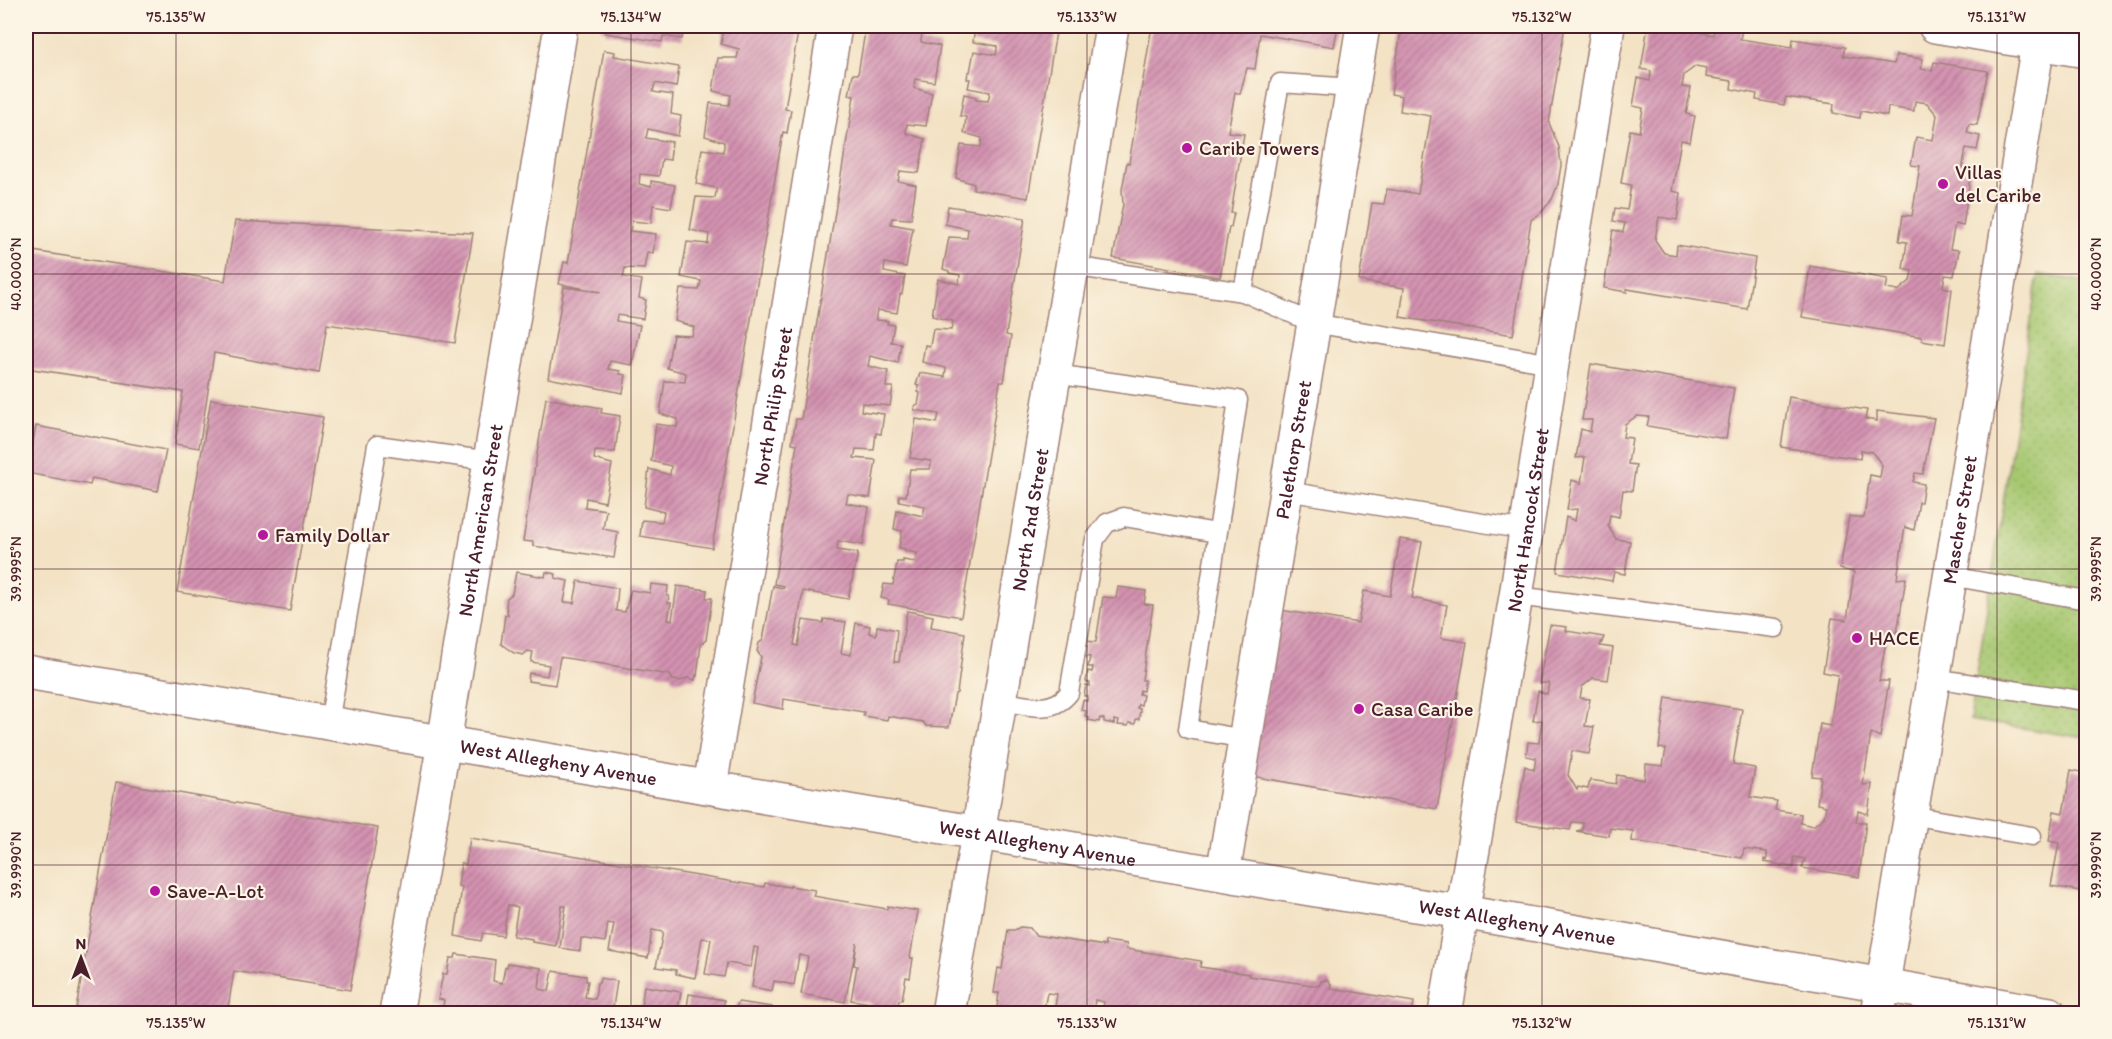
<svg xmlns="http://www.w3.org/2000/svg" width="2112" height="1039" font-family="Itim,sans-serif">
<defs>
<pattern id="park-dots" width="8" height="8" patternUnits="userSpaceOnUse" patternTransform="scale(1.5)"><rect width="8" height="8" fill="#a6c770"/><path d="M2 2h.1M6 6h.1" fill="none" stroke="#90aa61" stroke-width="1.8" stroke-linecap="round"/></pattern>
<pattern id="building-hatch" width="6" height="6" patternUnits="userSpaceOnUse" patternTransform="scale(1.5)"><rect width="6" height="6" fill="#d392b1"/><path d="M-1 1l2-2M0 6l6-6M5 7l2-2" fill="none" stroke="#ad7790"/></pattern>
</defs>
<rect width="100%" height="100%" fill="#fcf5e5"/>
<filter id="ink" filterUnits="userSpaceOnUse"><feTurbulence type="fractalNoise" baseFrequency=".0167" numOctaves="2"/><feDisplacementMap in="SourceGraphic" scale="12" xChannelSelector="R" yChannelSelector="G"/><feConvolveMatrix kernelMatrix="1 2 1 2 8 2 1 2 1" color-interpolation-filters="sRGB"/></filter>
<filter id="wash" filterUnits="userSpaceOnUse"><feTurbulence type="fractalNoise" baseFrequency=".008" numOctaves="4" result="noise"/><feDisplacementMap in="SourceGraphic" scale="24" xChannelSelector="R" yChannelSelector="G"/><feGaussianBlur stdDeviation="1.35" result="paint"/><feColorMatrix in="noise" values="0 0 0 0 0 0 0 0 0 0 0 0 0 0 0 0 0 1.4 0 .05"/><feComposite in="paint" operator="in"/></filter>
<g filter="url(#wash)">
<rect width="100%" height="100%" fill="#f3e2c4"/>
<!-- park -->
<path fill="url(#park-dots)" stroke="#78734e" stroke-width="1.5" d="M2038,274L2086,282V738L1970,720Z"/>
<g id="blocks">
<!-- building -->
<g fill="url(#building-hatch)">
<path d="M602,26H684L682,39L663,36L662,42L605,33L606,30H601Z"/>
<path d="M724,26H799L785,109L791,110L787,133L783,132L712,548L640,536L642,520L662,522L664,512L644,507L649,469L670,475L671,466L651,461L656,424L677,427L678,419L660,414L665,381L685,382L686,373L667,368L673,335L692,336L694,327L675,321L680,289L699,290L701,281L681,277L687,242L708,244L709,234L690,230L696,197L715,198L716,192V188L696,184L702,149L723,152L724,146V142L705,136L710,103L729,105L731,95L713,91L718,58H737L739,49L721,44Z"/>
<path d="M866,26H943L942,34L922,32L921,42L940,46L934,82L915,79L914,88L932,93L926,126L907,124L906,133L925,139L919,173L900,171L898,181L916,185L911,219L892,218L891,223V224L913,228L906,267L885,263L884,272L905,276L902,294H900L897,313L877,310L876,315V320L888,321L887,324L894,325L891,342L901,343L898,363L870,356L868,366L888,371L886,387H893L890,406L862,403L861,411L884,414L881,434L876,433L874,450L856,449L854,458L876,460L870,498L848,494L847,499L846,503L869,507L863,545L838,541L837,550L858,553L848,599L803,591L794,645L798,646L803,620L823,623L824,619L846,622L841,653L851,655L856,623L870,626L869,633L876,635L877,626L897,630L894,662H899L907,611L933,616L931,627L965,633L957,693L955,694L949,727L926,726L923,722L888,716L887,720L863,716L864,712L784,699L783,709L752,703L761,657L757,651L759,643L763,640L773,586L783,588L784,586L774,584L797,444L792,443L796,419H801L854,96L849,95L853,74H858Z"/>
<path d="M975,26H1057L1028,198L973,189L974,184L956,178L961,145L981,147L982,138L964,133L966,117L960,116L964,94L976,97V100L988,101L990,92L968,88L970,79H967L968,72H970L974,51L996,55L997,50V46L973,42Z"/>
<path d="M1152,26H1338L1334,47L1260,34L1255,69L1247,68L1240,94L1235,92L1228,132L1244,134L1231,213H1234L1231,227H1229L1220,277L1113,258L1123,204L1122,190L1127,162L1129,163Z"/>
<path d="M1402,26H1565L1549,123L1559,147L1561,165L1558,184L1552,199L1541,213L1531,220L1513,335L1400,317L1404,288L1359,281L1372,203L1384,204L1387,189L1418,194L1431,116L1400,111L1402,96L1391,94Z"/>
<path d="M1648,26H1703L1702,33L1713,35L1715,26H1719L1742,30L1740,39L1792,47L1793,39L1845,47L1843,56L1894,64L1896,55L1923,59L1921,69L1932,71L1934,62L1988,71L1977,125L1969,124L1967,133L1980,136L1977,150L1966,148L1962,171L1971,172L1963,226L1955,224L1950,249L1959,250L1954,276L1945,275L1943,287L1952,289L1945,344L1922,340V337L1802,317L1810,266L1888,279L1886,289L1898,291L1910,281L1912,271L1903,269L1907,242L1899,241L1903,215L1912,216L1920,166L1911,165L1916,137L1933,140L1937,115L1927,103L1915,101L1914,111L1888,107L1887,116L1861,111L1860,118L1833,113L1834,104L1786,97L1784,105L1756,100L1757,94L1731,89L1732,81L1706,77L1707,68L1696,66L1684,75L1682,87L1691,88L1686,114L1695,116L1690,142L1681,140L1672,191L1681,193L1677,220L1659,217L1655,240L1664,253L1676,255L1677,245L1755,258L1747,309L1627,289V292L1604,288L1613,230L1623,232L1625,223L1613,221L1615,208L1627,210L1631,185L1621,183L1630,130L1639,132L1643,108L1633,106L1638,78L1650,81L1651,71L1641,69Z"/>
<path d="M604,50L615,52L614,56L679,67L676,87L655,83L653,92L673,95L671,114L681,116L678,136L648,129L646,138L672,142L670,160L662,159L659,176L640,174L639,184L651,187V181L675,185L671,208L653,205L651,223L632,221L630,231L656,234L653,253L647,252L644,269L625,268L623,277L642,280L639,298L646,300L643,319L617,315L616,321L640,325L632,365L610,361L608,369L620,371V374L626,375L623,393L548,378L564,287L601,292L559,284L564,262L568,263Z"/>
<path d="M948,206L1025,218L1006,335L1011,336L1004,382H1000L961,617L888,604L889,600L881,598L884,584L893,585L897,562H903V560L915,562L916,557L917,553L905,551V549L899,548L902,531L894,529L897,510L923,516L925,506L899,501V495L906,496L910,469H930L931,465V461L910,458L916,419L937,423L939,414L914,410L915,405H918L920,393L918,392L919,386L916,385L920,373L945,377L946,368L922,362L925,345L930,346L933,329L951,330L953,321L932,316L938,279L959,284L960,275L949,273V271L943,269L949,237L967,238L968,229L945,224Z"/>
<path d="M235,221L473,233L455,343L327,324L319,373L214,353L199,448L175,444L183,392L26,368V250L225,281Z"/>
<path d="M1591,364L1734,388L1726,439L1647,426L1649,417L1637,416L1625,424L1623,437L1632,438L1628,464L1636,465L1632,491L1623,490L1619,517L1610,515L1608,526L1616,539L1630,541L1625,574L1614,572L1612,581L1557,572L1566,517L1575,521L1577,509L1567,510L1572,480L1581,483L1585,457L1576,458L1581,429L1590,432L1592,420H1582Z"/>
<path d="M1789,397L1867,410L1865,419L1877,421V411L1934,418L1923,474L1915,473L1913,482L1924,484L1921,502H1919L1914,530L1905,527L1897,579L1906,578L1897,633L1888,630L1879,681H1889L1880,737L1871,733L1863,785L1872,784L1868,814L1858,811L1856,822H1866L1859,877L1802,868L1805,859L1794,857V867L1764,862V859L1767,860V852L1744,849L1742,858L1632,841L1633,831L1610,828L1609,836L1576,831L1582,830L1583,823L1572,822L1570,830L1516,822L1525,766L1534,770L1536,758L1526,756L1528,742L1539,743L1542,720L1533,721L1538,691L1547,694L1549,683H1539L1550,625L1567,627L1566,631L1604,637L1600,646L1613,648L1608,680L1593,678L1582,687L1580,698L1590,699L1585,726L1594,727L1589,754L1572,751L1568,775L1577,790L1578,787L1588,789L1590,780L1616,784L1617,775L1644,780L1646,764L1663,766L1666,749L1659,748L1666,697L1742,709L1733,764L1755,768L1750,797L1777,801L1775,810L1801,814L1800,823L1813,826L1824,817L1826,806L1817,804L1821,777L1812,776L1820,724L1830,726L1838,675L1823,672L1832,618L1847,620L1854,572L1840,569L1849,516L1864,518L1870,475L1880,477L1882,465L1872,452L1861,450L1860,459L1781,447Z"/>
<path d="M546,398L602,408L601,413L620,416L615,452L595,451L594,459L612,464L605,502L586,498L585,507L606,510L603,529L618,532L614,558L533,546V542L523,541Z"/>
<path d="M211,399L323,417L290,611L177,592Z"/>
<path d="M36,426L166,450L158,491L92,478L90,485L27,473Z"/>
<path d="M1400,539L1422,542L1412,598L1447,605L1441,638L1467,642L1437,809L1251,776L1281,610L1358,623L1364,591L1390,596Z"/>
<path d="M516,572L545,577L546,572L556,574L555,578L568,581L564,602L574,603L578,581L618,588L616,611L625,612L631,590L650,593L651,584L668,586L667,596H669L668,603H671L668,619L672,620L677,586L707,590L706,598H712L706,640L701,644L697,676L696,675L695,680L687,678L681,681L673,680L670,675L560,657L555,685L528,681L529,673L547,676L549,665L531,662L533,652L528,651L523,655L514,653L501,644L505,615H508L506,606L507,598L512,594Z"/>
<path d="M1118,587L1146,591L1144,604L1153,605L1142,680H1145L1143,691L1140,690L1139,694L1143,695L1141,705L1138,704L1137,708L1140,709L1139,719H1136L1135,724L1129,723L1128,726L1118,725L1119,721L1114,720V724L1104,722V719L1100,718L1099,722L1088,720V717L1085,716L1086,711L1081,710L1083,700L1087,701L1088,696H1084L1086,685L1090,686V683L1086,682L1088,671L1092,672L1093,667H1088L1090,657L1083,656L1085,641L1096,642L1103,597L1116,598Z"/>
<path d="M2071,770L2086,773V892L2051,886L2059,843L2049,841L2054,811L2063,813Z"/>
<path d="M116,782L378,828L350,990L234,971L227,1014H75Z"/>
<path d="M470,838L764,887L765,883L790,887V886L815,890L813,896L887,909L888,906L918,911L910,958H913L910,978L906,977L902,1000H899L897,1012L870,1007L871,1003L851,1000L857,966L854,965L857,943L845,1002L801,994L808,957L799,955L794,985L774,981L772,991L752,987L758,948L754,947L751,967L727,963L724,977L705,974L711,939L702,938L695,978L676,974V970L656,967L663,932L652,930L648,958L609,951L614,924L608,923L605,942L581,938L580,951L560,948L566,906H562L556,946L532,942V939L513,936L518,907L508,905L503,936L483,933L481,941L455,936L462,887L458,886L461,863L466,864Z"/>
<path d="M1020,927L1030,928L1035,935L1105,946V941L1127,944L1126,949L1201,961L1200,967L1249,974V976L1319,986L1321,981L1327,980L1331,984L1330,988L1414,1002L1412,1014H1151L1152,1010L1142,1009L1141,1014H1102L1104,1002L1095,1000L1093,1014H1054L1057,994L1047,993L1043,1014H996L999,993H994L998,968L1002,969L1008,930H1015Z"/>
<path d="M456,954L495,960L493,981L502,983L505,967H507L508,963L541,968L539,989L549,991L553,971L586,976V981H588L585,997L595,999L597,983H599L600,978L617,981L612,1014H442L444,1000L438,999L443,974H447L450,958H455Z"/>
<path d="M644,986L681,992L677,1014H633L634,1006L641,1007Z"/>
<path d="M689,994L724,1000V1014H686Z"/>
<path d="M738,1002L772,1007L771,1014H734Z"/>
<path d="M1483,1007L1508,1010V1014H1481Z"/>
<path d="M783,1010L800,1012V1014H782Z"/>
<path d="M870,1010L886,1012V1014H870Z"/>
</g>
</g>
</g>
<g filter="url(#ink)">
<use href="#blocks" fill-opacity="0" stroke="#9e8078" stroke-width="1.5"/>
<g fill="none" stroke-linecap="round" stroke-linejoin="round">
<!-- lane casing -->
<g stroke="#9e8078" stroke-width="21">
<g id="lane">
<path d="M1072,266L1243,292L1313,323L1552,364"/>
<path d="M1243,292L1280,83L1353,88"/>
<path d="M1054,374L1238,400L1188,729L1245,739"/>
<path d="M1286,491L1526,530"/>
<path d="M1950,576L2086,600"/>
<path d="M1516,596L1776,628"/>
<path d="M1933,678L2086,701"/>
<path d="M1001,701C1026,705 1052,715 1069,693L1095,539L1107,523L1124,517L1217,533"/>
<path d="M329,723L377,445L490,461"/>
<path d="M1910,815L2032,836"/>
</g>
</g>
<!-- street casing -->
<g stroke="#9e8078" stroke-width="36">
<g id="street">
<path d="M1935,26L2086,51"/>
<path id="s1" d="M710,787L835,26"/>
<path id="s2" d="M1223,874L1363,26"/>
<path id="s3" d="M396,1014L444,743L561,26"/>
<path id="s4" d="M1445,1014L1516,596L1552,364L1608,26"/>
<path id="s5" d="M1878,1014L2041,26"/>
</g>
</g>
<!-- secondary casing -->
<g stroke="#9e8078" stroke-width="36">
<g id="secondary">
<path id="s6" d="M26,672L1328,892L1462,912L2050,1014"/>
<path id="s7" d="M948,1014L1112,26"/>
</g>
</g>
<!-- lane -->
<use href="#lane" stroke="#fff" stroke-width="18"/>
<!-- street -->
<use href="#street" stroke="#fff" stroke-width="33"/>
<!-- secondary -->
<use href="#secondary" stroke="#fff" stroke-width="33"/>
</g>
</g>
<!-- ticks -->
<path fill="none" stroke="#4a1f2b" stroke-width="1.5" stroke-opacity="0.45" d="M176,26V1014M631,26V1014M1087,26V1014M1542,26V1014M1997,26V1014M26,274H2086M26,569H2086M26,865H2086"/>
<!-- markers -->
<g fill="#b5179e" stroke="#fcf5e5" stroke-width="2">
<circle cx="1187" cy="148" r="6"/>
<circle cx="1943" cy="184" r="6"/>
<circle cx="263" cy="535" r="6"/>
<circle cx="1857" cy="638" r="6"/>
<circle cx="1359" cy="709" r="6"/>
<circle cx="155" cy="891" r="6"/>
</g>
<g text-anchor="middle" stroke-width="4.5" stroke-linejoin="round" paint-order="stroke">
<!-- poi labels -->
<g font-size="20" fill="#4a1f2b" stroke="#fcf5e5" text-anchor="start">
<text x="1199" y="155">Caribe Towers</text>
<text x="1955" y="179">Villas<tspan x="1955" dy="23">del Caribe</tspan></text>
<text x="275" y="542">Family Dollar</text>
<text x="1869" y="645">HACE</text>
<text x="1371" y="716">Casa Caribe</text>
<text x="167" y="898">Save-A-Lot</text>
</g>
<!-- street labels -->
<g font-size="20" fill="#4a1f2b" stroke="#fcf5e5">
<text dy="7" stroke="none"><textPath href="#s1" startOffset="386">North Philip Street</textPath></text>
<text dy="7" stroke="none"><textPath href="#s2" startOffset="430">Palethorp Street</textPath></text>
<text dy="7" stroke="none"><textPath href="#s3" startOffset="501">North American Street</textPath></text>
<text dy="7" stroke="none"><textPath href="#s7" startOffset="501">North 2nd Street</textPath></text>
<text dy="7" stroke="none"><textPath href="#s4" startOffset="501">North Hancock Street</textPath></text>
<text dy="7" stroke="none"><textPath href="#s5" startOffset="501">Mascher Street</textPath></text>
<text dy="7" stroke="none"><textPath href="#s6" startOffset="540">West Allegheny Avenue</textPath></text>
<text dy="7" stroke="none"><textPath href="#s6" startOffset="1026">West Allegheny Avenue</textPath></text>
<text dy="7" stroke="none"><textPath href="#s6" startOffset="1512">West Allegheny Avenue</textPath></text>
</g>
</g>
<!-- margin -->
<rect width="2112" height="1039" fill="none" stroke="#fcf5e5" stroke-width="66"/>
<!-- north arrow -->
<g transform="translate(81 958)" stroke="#fcf5e5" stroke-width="4.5" paint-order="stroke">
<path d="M0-4.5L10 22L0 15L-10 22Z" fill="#4a1f2b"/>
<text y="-9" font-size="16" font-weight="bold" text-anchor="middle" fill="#4a1f2b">N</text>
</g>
<rect x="33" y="33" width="2046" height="973" fill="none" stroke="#4a1f2b" stroke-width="2"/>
<g font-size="15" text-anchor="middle" fill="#4a1f2b">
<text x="176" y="22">75.135°W</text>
<text x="631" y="22">75.134°W</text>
<text x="1087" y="22">75.133°W</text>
<text x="1542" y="22">75.132°W</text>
<text x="1997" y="22">75.131°W</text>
<text transform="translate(16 274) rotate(-90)" y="5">40.0000°N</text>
<text transform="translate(2096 274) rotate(-90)" y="5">40.0000°N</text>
<text transform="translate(16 569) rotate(-90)" y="5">39.9995°N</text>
<text transform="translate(2096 569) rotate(-90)" y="5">39.9995°N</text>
<text transform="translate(16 865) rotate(-90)" y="5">39.9990°N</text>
<text transform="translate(2096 865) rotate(-90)" y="5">39.9990°N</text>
<text x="176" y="1028">75.135°W</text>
<text x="631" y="1028">75.134°W</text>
<text x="1087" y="1028">75.133°W</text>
<text x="1542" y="1028">75.132°W</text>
<text x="1997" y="1028">75.131°W</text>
</g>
</svg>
